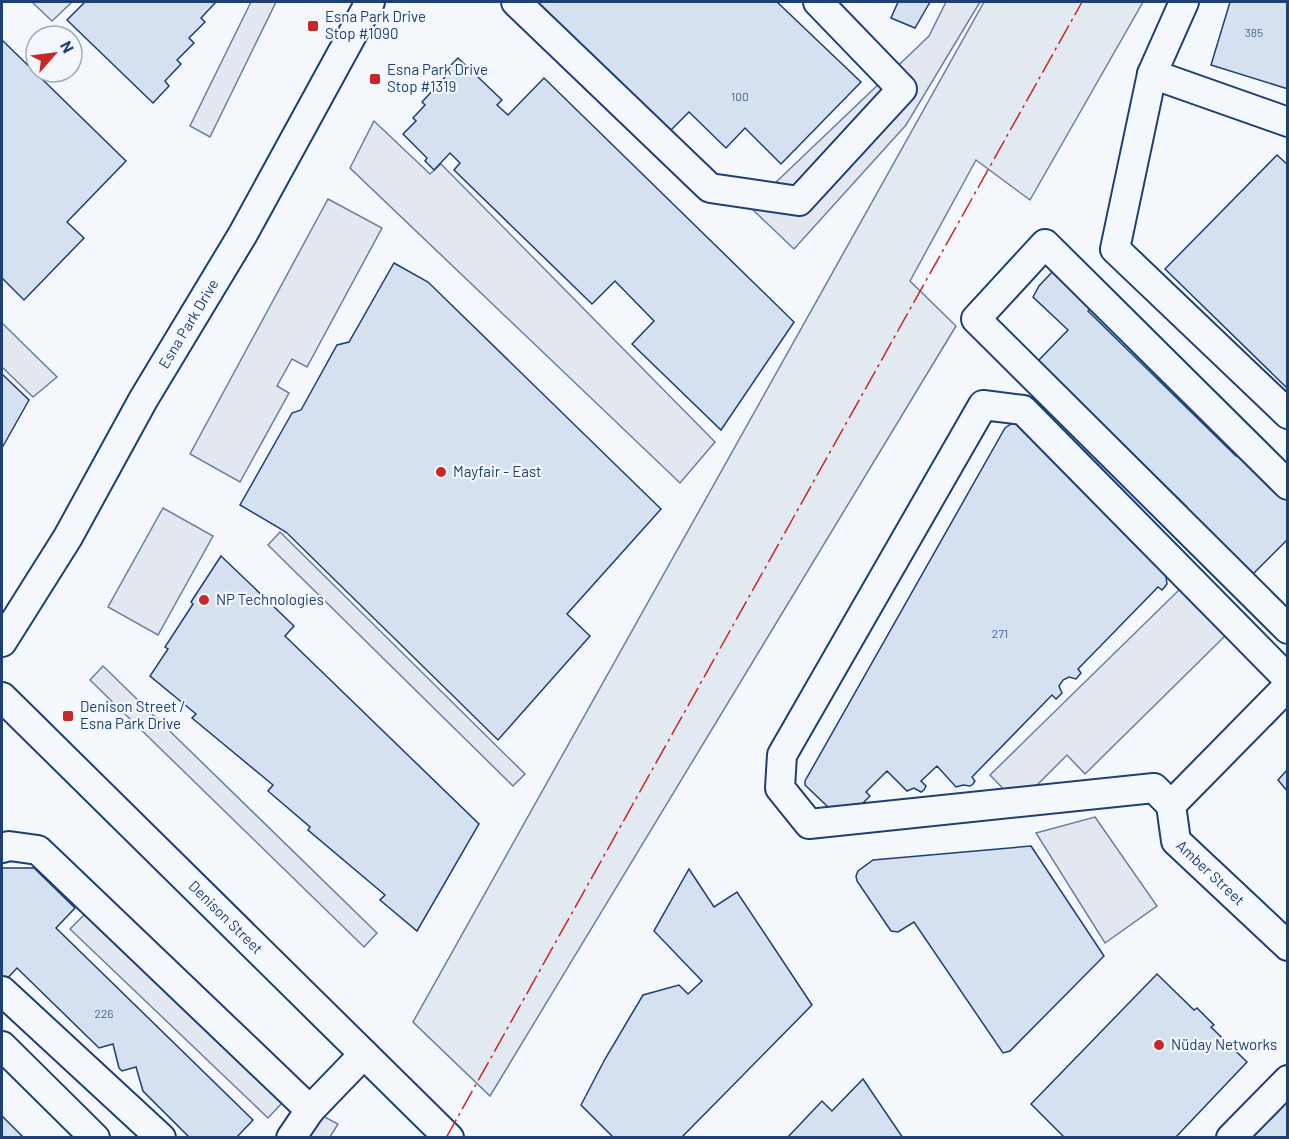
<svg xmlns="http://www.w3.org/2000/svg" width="1289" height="1139" font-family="Barlow,sans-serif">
<rect width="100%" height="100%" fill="#f4f7fb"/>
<!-- green -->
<path fill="#e3e9f0" stroke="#687fa3" stroke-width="1.5" d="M984,2H1143L1030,200L976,160L910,281L956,326L490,1096L413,1022Z"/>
<!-- parking -->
<g fill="#e3e8f0" stroke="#687fa3" stroke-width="1.5">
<path d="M32,2H72L52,21Z"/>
<path d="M251,2H276L210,137L190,126Z"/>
<path d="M946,2H980L906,125L794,249L750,207L929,36Z"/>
<path d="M374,121L430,174L441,164L715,442L680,483L350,168Z"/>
<path d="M328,199L382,228L307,367L292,359L277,386L289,393L240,482L190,454Z"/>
<path d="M2,323L57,377L33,397L2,367Z"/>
<path d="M163,508L213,536L158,635L108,607Z"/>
<path d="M280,532L525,774L513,786L268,545Z"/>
<path d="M1180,589L1225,636L1085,774L1067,755L1018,804L990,775Z"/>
<path d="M103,666L377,933L364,947L90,680Z"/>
<path d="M1095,817L1157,906L1105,943L1036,833Z"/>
<path d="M85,914L282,1103L268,1118L70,929Z"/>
<path d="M317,1113L338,1124L330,1137L304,1138Z"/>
</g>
<!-- building -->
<g fill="#d5e0f0" stroke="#1d3f73" stroke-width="1.5">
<path d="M85,2H216L201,18L205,22L189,38L194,43L177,60L181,64L165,81L169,86L153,103L67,20Z"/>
<path d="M535,2H777L861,82L781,164L745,128L726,148L689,112L670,131Z"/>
<path d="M898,2H930L915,28L891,18Z"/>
<path d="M1230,2H1288V89L1211,65Z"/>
<path d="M2,40L126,161L67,222L84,238L24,300L2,278Z"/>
<path d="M458,58L502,100L497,105L508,115L544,78L794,322L721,430L632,344L654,321L615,281L592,304L454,170L460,163L450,153L434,170L425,161L427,158L403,134L416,121L413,118L425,105L422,102L447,75L444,72Z"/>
<path d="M1277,155L1288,165V389L1165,269Z"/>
<path d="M394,263L428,282L661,509L567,614L590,636L498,740L286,532L240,505L292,413L301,410L337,345L349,342Z"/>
<path d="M1056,268L1094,305L1088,311L1236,456L1242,450L1288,495V539L1248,579L1181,513L1187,507L1038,361L1068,330L1033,297L1039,286Z"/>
<path d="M2,374L29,400L2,448Z"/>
<path d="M1011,424H1016L1165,569L1167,584L1162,590L1158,587L1078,669L1081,673L1076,679L1069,677L1063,680L1059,686L1062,693L1056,699L1052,695L972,777L975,781L973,784L970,786L963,785L956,787L937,766L921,781L926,786L924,790L921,792L914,788L907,791L887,771L866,792L870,796L861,805L828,807L805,785V781L1005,428Z"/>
<path d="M221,556L294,626L285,636L479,824L417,931L380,900L385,895L308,830L310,827L268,791L273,785L192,718L196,714L150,676L168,649L165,647L193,604L191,602Z"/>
<path d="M1288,769V792L1278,780Z"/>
<path d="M1031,846L1104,956L1010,1051L1003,1053L914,922L898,932L891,931L857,881L856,876L858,871L873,860Z"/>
<path d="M2,868H34L75,908L56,928L253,1120L236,1138H190L143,1091L136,1067L122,1071L119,1068L113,1044L99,1048L17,968L2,984Z"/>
<path d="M689,869L714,907L737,892L812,1005L681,1138H614L581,1105L605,1059L643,995L679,985L688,994L702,981L654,931Z"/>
<path d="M1157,974L1194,1010L1197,1008L1214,1025L1211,1027L1247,1062L1175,1138H1065L1031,1104Z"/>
<path d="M863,1079L903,1138H787L822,1101L832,1111Z"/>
<path d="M1288,1099V1138H1245Z"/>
<path d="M2,1116L24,1138H2Z"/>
</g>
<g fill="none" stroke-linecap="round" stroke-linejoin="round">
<!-- minor casing -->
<g stroke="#1d3f73" stroke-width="32">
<g id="minor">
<path d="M516,2L710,188L799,201L902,89L818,2"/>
<path d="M1184,2L1152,74L1288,122"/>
<path d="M1152,74L1115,249L1288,414"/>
<path d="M1288,485L1045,244L976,319L1288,629"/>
<path id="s1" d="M2,642L68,537L143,400L243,234L370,2"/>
<path id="s2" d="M1288,686L1171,805L1176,841L1288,946"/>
<path id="s3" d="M2,697L449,1138"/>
<path d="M1171,805L1154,788L809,824L780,788L782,755L983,405L1023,410L1288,679"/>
<path d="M2,848L9,846L38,850L310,1110L364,1054"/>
<path d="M2,991L161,1138"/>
<path d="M2,1046L95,1138"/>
<path d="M291,1138L310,1110"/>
<path d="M1231,1138L1288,1080"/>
</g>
</g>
<!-- minor -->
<use href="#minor" stroke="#f4f7fb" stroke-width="28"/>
<!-- power -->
<path stroke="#c62828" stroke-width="1.5" stroke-dasharray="21 4.5 3 4.5" stroke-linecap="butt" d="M446,1138L1082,2"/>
</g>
<!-- markers -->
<g fill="#c62828" stroke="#f4f7fb" stroke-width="2">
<rect x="307" y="20" width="12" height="12" rx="3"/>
<rect x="369" y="73" width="12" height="12" rx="3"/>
<circle cx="441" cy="472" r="6"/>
<circle cx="204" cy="600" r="6"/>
<rect x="62" y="710" width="12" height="12" rx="3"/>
<circle cx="1159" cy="1045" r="6"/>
</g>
<g text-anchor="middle" stroke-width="4.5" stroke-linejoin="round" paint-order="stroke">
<!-- number labels -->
<g font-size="12" fill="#4b6792">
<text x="1254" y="37">385</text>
<text x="740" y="101">100</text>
<text x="1000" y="638">271</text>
<text x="104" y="1018">226</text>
</g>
<!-- poi labels -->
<g font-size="15" fill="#1d3f73" stroke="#f4f7fb" text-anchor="start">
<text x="325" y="22">Esna Park Drive<tspan x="325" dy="17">Stop #1090</tspan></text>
<text x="387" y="75">Esna Park Drive<tspan x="387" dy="17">Stop #1319</tspan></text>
<text x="453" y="477">Mayfair - East</text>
<text x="216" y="605">NP Technologies</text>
<text x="80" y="712">Denison Street /<tspan x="80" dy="17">Esna Park Drive</tspan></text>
<text x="1171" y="1050">Nüday Networks</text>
</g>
<!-- street labels -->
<g font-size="15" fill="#1d3f73" stroke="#f4f7fb">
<text dy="5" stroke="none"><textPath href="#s1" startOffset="369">Esna Park Drive</textPath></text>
<text dy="5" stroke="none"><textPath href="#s2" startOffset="250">Amber Street</textPath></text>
<text dy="5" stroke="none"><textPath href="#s3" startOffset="314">Denison Street</textPath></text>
</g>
</g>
<!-- border -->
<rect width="1289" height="1139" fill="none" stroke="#1d3f73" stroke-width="6"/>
<!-- north arrow -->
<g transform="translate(54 54) rotate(62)"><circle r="28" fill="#f4f7fb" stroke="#9eadc5" stroke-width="1.5"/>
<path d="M0-4.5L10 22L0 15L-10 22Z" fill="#c62828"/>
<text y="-9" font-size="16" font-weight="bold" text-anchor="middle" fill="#1d3f73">N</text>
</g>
</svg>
